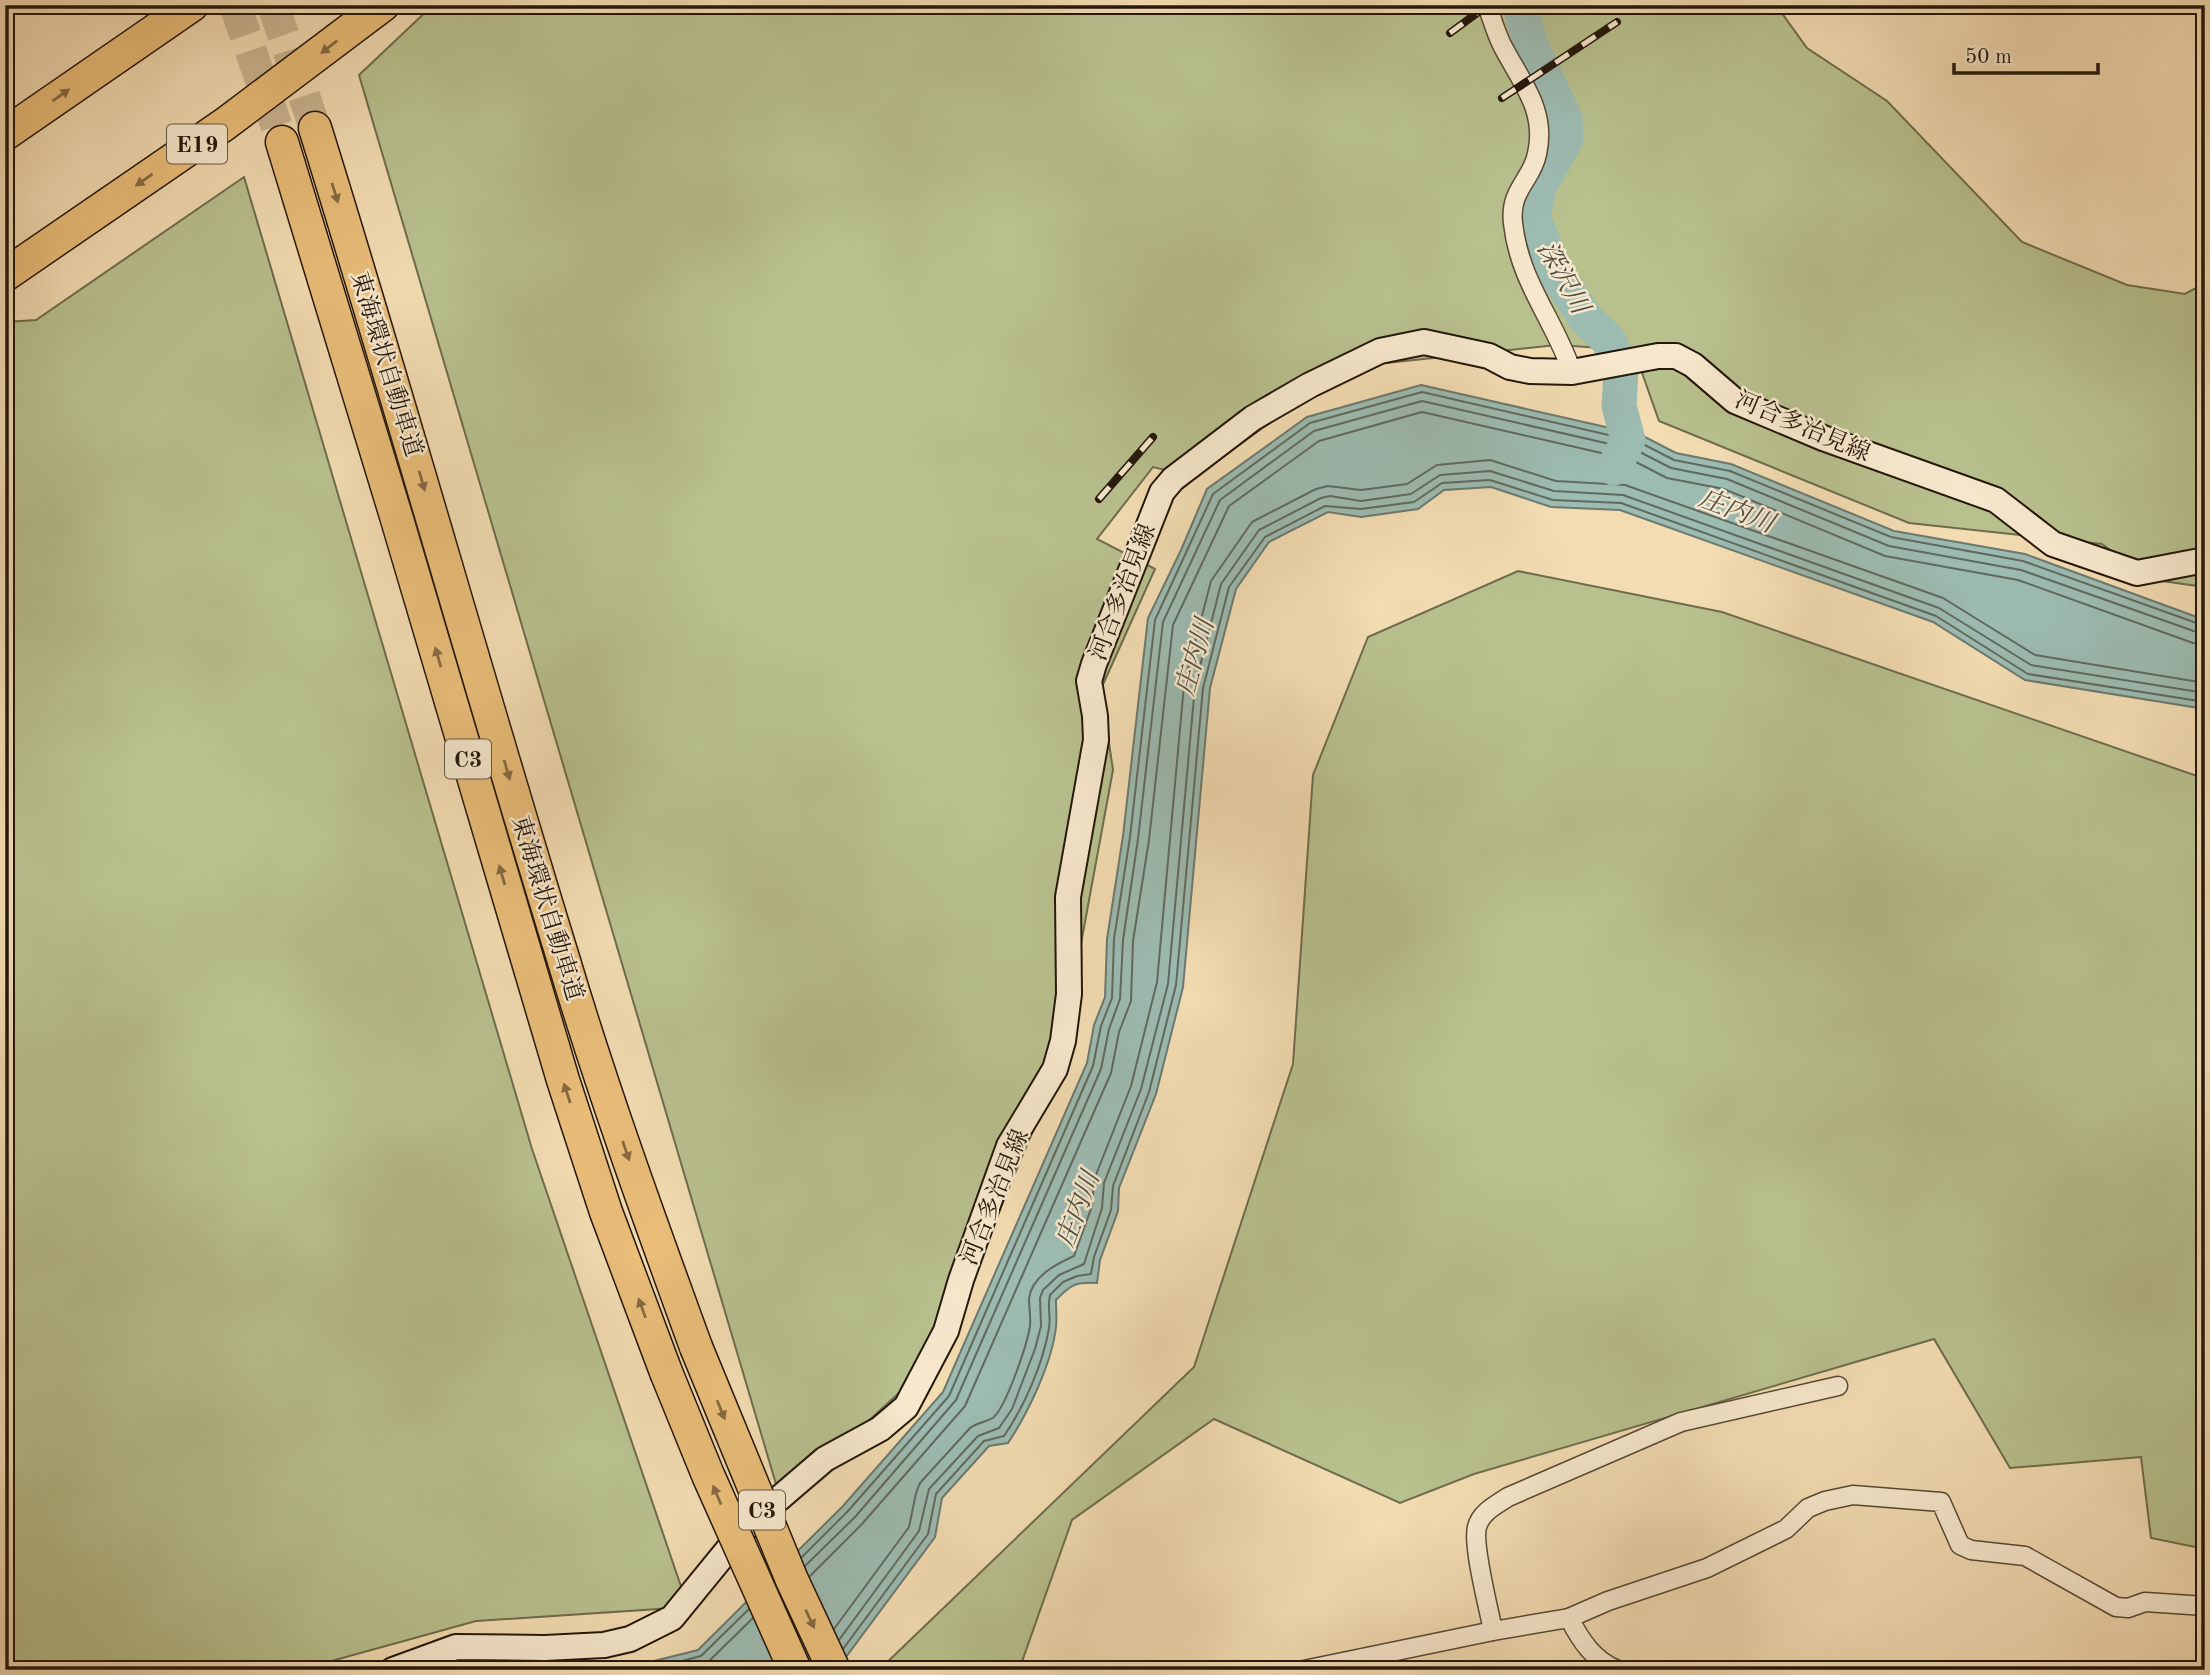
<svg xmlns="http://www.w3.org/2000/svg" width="2210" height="1675" font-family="'Old Standard TT','Noto Serif JP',serif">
<rect width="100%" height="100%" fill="#f3dcb2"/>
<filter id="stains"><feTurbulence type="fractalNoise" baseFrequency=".00286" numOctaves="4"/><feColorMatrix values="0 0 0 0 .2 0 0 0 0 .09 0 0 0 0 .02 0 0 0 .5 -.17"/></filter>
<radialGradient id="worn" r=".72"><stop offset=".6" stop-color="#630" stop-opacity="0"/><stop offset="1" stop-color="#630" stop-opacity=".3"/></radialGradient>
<!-- green -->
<g fill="#b8c18e" stroke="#6e6c4d" stroke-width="2">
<path d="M433,5H1776L1807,48L1887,101L2022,242L2127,285L2185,294L2205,283V587L2148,579L2102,544L1909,523L1659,421L1634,350L1556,345L1348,367L1194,477L1153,467L1097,539L1155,569L1101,689L1113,770L1057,1074L937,1358L781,1501L359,75Z"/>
<path d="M244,177L532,1149L688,1607L476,1621L299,1670H5V322L36,320Z"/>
<path d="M1518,571L1722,612L2200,777L2205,776V1549L2151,1538L2141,1457L2010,1468L1934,1339L1474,1474L1400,1503L1214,1419L1072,1520L1019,1670H879L1194,1367L1293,1064L1313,775L1368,637Z"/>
</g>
<!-- water -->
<path fill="#9cbbb1" stroke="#6c796f" stroke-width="2" d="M1421,385L1641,435L1676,453L1731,464L1894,531L2025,554L2205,620V709L2025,680L1933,622L1620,510L1551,507L1491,487L1444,490L1418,509L1361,517L1328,512L1269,542L1236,589L1210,688L1183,987L1156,1094L1119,1188L1118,1211L1100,1260L1097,1283C1076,1282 1071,1284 1056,1300C1056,1309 1057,1318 1056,1327C1052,1363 1028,1413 1008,1443L989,1446L942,1498L935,1537L843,1661L831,1670H523L638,1665L698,1650L843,1506L943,1392L1087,1063L1094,1025L1105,997L1107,939L1123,836L1148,618L1181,550L1207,489L1307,417Z"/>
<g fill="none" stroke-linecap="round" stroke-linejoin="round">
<!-- shore -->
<g stroke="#60695e" stroke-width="2">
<path d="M802,1557L848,1511L949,1396L1093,1066L1101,1026L1112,998L1114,939L1130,837L1155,620L1213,494L1310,423L1422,392L1639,442L1674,460L1730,471L1891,537L2023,561L2205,626"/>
<path d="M805,1566L855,1517L956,1400L1101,1069L1109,1029L1120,999L1123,940L1138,839L1163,622L1220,500L1314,431L1422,401L1636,450L1671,468L1727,479L1889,546L2021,570L2205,635"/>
<path d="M810,1576L862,1524L965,1406L1111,1073L1119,1032L1131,1001L1133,941L1149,840L1173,625L1229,506L1319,441L1422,412L1632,460L1667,478L1724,489L1885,556L2018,580L2193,643L2205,645"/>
<path d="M834,1629L909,1527L916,1493L920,1483L970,1428C977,1422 988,1422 994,1417C1007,1404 1027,1345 1030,1326C1031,1317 1029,1308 1029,1299C1031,1277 1056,1264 1074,1256L1092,1206L1094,1180L1131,1086L1157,982L1184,685L1211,581L1252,522L1316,489L1328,486L1361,490L1407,484L1437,465L1490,460L1556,481L1625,485L1943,598L2035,655L2205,683"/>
<path d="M839,1640L919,1531L929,1489L978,1436L999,1428L1012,1409L1035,1349L1041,1326L1040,1298L1043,1290L1059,1275L1084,1264L1102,1208L1104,1183L1141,1089L1168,984L1195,686L1221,584L1259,530L1321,498L1330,496L1361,501L1411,494L1440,475L1490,471L1554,491L1623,495L1939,608L2031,665L2205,693"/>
<path d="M843,1649L928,1534L936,1494L984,1441L1004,1436C1024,1407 1043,1364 1049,1328C1051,1317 1047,1306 1050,1295L1063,1282L1077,1276L1091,1274L1094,1257L1111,1210L1113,1186L1149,1092L1176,985L1203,688L1229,587L1265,537L1325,506L1361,509L1414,502L1442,483L1490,480L1553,500L1621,503L1936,616L2028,674L2205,702"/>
<path d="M647,1670L701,1656L749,1609"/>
<path d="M685,1670L707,1663L753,1618"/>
</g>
<!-- river -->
<path stroke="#9cbbb1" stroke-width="35" d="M1520,5L1530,43L1565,119L1566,139L1539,187L1533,217L1555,272L1586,319L1609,341L1621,371L1619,406L1628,440L1614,468"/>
<!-- highway-tunnel -->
<g stroke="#cab591" stroke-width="32" stroke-dasharray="32 16" stroke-linecap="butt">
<path d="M235,5L282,142"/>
<path d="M273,5L315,128"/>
</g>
<!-- street casing -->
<g stroke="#584836" stroke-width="21">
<g id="street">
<path d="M1487,5C1492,19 1496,33 1502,45C1521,82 1547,110 1537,154C1532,180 1509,190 1513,223C1519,281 1554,319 1572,372"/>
<path d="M1569,1618C1581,1641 1594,1661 1618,1670"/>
<path d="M1493,1631C1489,1609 1472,1545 1477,1527C1481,1512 1496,1505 1508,1497L1681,1422L1838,1386"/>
<path d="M1304,1670L1493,1631L1569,1618L1608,1601L1707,1568L1786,1529L1808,1508L1825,1501L1853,1495L1941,1502L1960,1545L1971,1550L2025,1556L2116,1607L2128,1608L2145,1602L2205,1606"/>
</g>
</g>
<!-- secondary casing -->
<g stroke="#24170c" stroke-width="28">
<path id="secondary" d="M393,1670L456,1647L545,1648L604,1645L630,1639L672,1618L748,1525L825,1459L880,1429L906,1407L946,1331L961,1280L1009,1146L1055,1069L1063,1041L1069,994L1068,897L1096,740L1095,716L1089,681L1094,664L1162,492L1173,479L1253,418L1310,385L1380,351L1424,342L1489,356L1510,367L1530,371L1572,372L1658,356H1676L1693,365L1735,401L1823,438L1996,500L2053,544L2137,573L2205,560"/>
</g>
<!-- highway casing -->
<g stroke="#24170c" stroke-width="35">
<g id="highway">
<path d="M315,128C401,404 478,682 563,958C602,1089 649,1218 696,1347"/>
<path d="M5,134L192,5"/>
<path d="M282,142L396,516L563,1080L606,1212L666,1372"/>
<path d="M5,275L225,124L383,5"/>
</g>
</g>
<!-- street -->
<use href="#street" stroke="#f7e8cd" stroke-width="18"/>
<!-- secondary -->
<use href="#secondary" stroke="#f7e8cd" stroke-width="24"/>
<!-- highway -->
<use href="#highway" stroke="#eabe79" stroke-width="32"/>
<!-- rail casing -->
<g stroke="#24170c" stroke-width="8">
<g id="rail">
<path d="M1450,33L1488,5"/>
<path d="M1502,98L1617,22"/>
<path d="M1099,499L1153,437"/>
</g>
</g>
<!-- rail -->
<use href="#rail" stroke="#f7e8cd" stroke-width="5" stroke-dasharray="16" stroke-linecap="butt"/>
<!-- highway-bridge casing -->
<g stroke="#24170c" stroke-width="35" stroke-linecap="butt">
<g id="highway-bridge">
<path d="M696,1347L792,1580L834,1670"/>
<path d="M666,1372L708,1475L795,1670"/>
</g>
</g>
<!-- highway-bridge -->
<use href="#highway-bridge" stroke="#eabe79" stroke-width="32"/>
</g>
<!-- one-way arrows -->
<defs><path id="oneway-solid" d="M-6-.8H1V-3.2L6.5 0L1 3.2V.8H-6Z" transform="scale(1.75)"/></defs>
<g fill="#876a42">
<use href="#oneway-solid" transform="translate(329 47) rotate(142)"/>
<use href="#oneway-solid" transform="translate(61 95) rotate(-35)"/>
<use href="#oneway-solid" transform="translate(144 180) rotate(145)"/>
<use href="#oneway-solid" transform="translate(335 193) rotate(73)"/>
<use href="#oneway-solid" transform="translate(422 481) rotate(74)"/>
<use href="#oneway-solid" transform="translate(438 657) rotate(-106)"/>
<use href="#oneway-solid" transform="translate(507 770) rotate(74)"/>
<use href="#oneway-solid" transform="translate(502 875) rotate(-106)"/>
<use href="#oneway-solid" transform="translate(567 1093) rotate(-108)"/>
<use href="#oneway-solid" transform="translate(626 1151) rotate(71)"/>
<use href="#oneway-solid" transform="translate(642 1308) rotate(-110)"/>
<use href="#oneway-solid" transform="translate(721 1410) rotate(68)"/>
<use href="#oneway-solid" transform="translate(717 1495) rotate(-113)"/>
<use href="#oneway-solid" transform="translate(810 1619) rotate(65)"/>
</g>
<g text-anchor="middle" stroke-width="5" stroke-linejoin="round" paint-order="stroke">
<!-- shield labels -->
<g fill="#f7e8cd" stroke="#635646" stroke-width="2">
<rect x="167" y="124.5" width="60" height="39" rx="5"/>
<rect x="445" y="739.5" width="46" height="39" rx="5"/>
<rect x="739" y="1490.5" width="46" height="39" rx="5"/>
</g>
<g font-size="23" font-weight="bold" fill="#24170c">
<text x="197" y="152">E19</text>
<text x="468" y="767">C3</text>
<text x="762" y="1518">C3</text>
</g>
<!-- street labels -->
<g font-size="24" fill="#24170c" stroke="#f7e8cd">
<text transform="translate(387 364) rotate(73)" y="8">東海環状自動車道</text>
<text transform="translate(1803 426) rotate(23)" y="8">河合多治見線</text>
<text transform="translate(1122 592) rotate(-69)" y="8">河合多治見線</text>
<text transform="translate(548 908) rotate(73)" y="8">東海環状自動車道</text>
<text transform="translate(994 1197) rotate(-68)" y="8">河合多治見線</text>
</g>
<!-- water labels -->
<g font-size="26" font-style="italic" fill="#4e5046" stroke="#f7e8cd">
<text transform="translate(1564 277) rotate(61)" y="9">深沢川</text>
<text transform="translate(1737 510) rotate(21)" y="9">庄内川</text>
<text transform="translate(1194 657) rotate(-74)" y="9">庄内川</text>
<text transform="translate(1077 1209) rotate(-69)" y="9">庄内川</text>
</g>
</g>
<!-- margin -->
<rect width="2210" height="1675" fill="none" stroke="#f3dcb2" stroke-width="28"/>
<rect x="7" y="7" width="2196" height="1661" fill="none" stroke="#24170c" stroke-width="3.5"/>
<rect x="14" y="14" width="2182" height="1647" fill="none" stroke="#24170c" stroke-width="2"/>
<!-- scale -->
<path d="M1954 63v10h144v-10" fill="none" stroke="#24170c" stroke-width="3.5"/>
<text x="1965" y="63" font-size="21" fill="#24170c" stroke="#f7e8cd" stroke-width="5" paint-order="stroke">50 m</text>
<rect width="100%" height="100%" filter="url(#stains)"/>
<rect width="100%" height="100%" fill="url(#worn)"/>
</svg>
